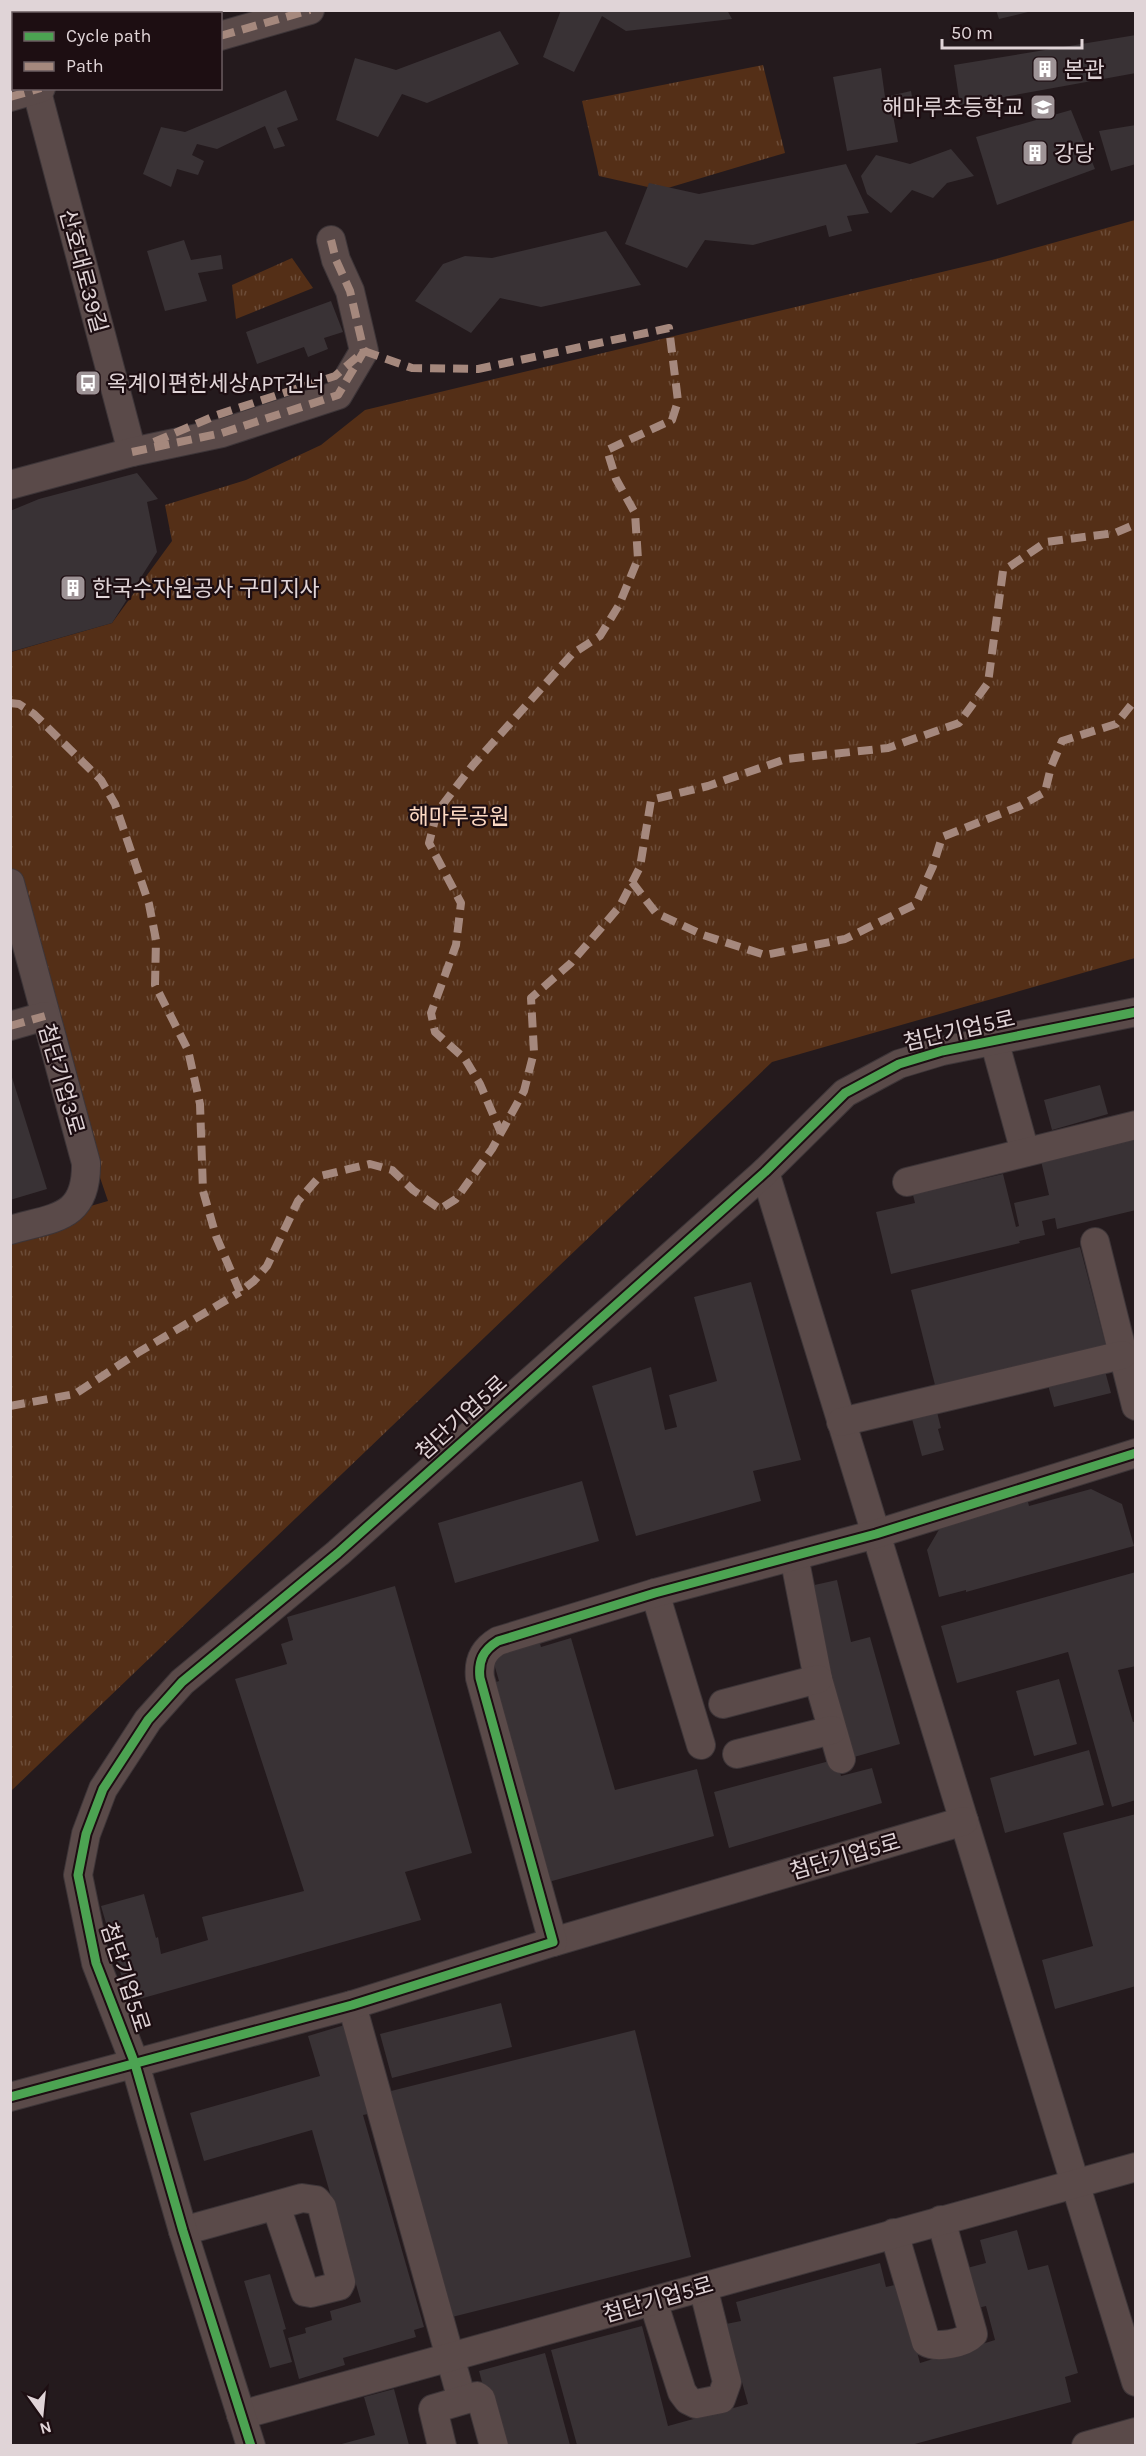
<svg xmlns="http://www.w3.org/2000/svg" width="1146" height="2456" font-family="Karla,'Noto Sans KR',sans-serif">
<defs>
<pattern id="grass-tufts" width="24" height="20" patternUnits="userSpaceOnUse" patternTransform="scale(1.5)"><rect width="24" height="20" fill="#542f17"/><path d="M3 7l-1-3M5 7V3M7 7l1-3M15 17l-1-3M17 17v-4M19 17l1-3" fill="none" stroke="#6c4c38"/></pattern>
</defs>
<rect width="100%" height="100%" fill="#241a1d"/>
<!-- grass -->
<g fill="url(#grass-tufts)">
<path d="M763,65L785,153L661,190L599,176L582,101Z"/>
<path d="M1135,220V958L772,1062L11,1791V1229L108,1201L45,1016L11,874V652L112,623L172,541L165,505L246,480L321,445L365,410L992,260Z"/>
<path d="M292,258L313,288L236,319L232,285Z"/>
</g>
<!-- building -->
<g fill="#393235">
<path d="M561,10H727L732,19L626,31L602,16L574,72L543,57Z"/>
<path d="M996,10H1032V11L999,19Z"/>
<path d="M500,31L519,64L427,103L402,94L378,137L336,120L355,58L396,70Z"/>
<path d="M1136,35V73L960,105L954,65Z"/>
<path d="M881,68L885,97L911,91L914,108L893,115L898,142L847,151L833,77Z"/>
<path d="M286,90L298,120L277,128L285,146L274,149L265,126L217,149L197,144L192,155L204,161L198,175L177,169L171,187L143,174L161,127L185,132Z"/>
<path d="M1071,110L1095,169L997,205L976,137Z"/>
<path d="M1136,125V164L1111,171L1099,131Z"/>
<path d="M951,149L974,176L947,183L933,198L912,190L891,213L867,194L861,176L876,155L910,164Z"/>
<path d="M846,164L869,213L847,216L852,231L829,237L826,225L753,245L705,240L687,268L625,244L649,183L699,194Z"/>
<path d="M606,231L641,285L541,307L500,298L471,333L415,301L443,264L465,256L492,258Z"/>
<path d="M184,240L191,260L221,255L223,269L198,273L207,301L165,311L147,251Z"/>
<path d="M331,301L343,332L324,338L328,349L308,357L304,347L257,364L246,332Z"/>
<path d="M137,473L158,499L147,502L157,552L112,623L10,652V511L39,499Z"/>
<path d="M10,1071L47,1189L10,1200Z"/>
<path d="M1100,1085L1108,1114L1052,1130L1044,1100Z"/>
<path d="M1136,1139V1210L1057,1229L1055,1218L1042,1221L1045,1235L1019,1241L1020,1243L891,1274L876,1212L915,1203L913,1195L1003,1174L1016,1227L1019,1226L1014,1203L1049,1195L1041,1161Z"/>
<path d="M1080,1247L1106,1346L936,1389L911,1290Z"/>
<path d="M751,1282L801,1460L753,1471L761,1501L636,1536L592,1386L651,1367L665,1430L677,1427L669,1395L717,1381L694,1297Z"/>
<path d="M1105,1371L1111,1393L1054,1407L1048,1385Z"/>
<path d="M937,1412L941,1428L938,1429L944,1450L922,1456L912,1419Z"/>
<path d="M582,1481L599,1541L455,1583L438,1523Z"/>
<path d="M1091,1489L1122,1504L1134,1546L966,1592V1590L939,1597L927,1550L944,1521L1027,1498L1029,1506Z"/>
<path d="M1136,1572V1666L1118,1670L1133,1722L1136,1721V1800L1112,1807L1068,1652L957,1683L941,1626Z"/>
<path d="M837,1580L851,1642L870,1637L900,1744L847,1759L801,1588Z"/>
<path d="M395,1586L472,1853L405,1872L421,1920L129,2002L101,1906L144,1894L156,1938L158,1937L161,1954L208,1940L202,1917L304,1891L235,1679L287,1664L281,1644L293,1640L287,1617Z"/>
<path d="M538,1636L541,1647L571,1638L615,1790L697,1769L714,1836L545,1883L488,1685L499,1681L490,1650Z"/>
<path d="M1059,1679L1077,1744L1034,1756L1016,1691Z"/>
<path d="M1089,1750L1104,1805L1005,1833L990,1778Z"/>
<path d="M837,1759L841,1776L872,1768L882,1803L729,1848L714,1792Z"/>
<path d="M1136,1814V1986L1055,2009L1042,1960L1093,1946L1063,1833Z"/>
<path d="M501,2003L512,2047L392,2078L380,2034Z"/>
<path d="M348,2024L373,2113L363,2115L424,2327L414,2330L416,2337L343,2358L345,2365L299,2379L288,2338L306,2333L305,2328L332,2320L330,2311L361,2302L312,2130L204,2161L190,2113L320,2076L308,2036Z"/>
<path d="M635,2030L691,2257L444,2319L387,2092Z"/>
<path d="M1017,2230L1028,2270L1048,2265L1078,2373L1065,2377L1071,2402L911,2445H577L551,2350L642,2326L668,2426L748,2404L726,2324L741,2321L736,2302L880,2263L886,2287L899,2284L920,2363L995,2340L986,2306L978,2308L967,2268L986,2263L980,2240Z"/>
<path d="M270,2274L286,2329L283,2330L292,2362L270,2368L244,2281Z"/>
<path d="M545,2353L570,2445H499L479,2371Z"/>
<path d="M394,2389L409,2445H338L375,2435L364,2397Z"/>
</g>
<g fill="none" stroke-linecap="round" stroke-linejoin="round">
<!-- minor casing -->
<g stroke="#3d3538" stroke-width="30">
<g id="minor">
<path d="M16,10V14"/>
<path d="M220,36L310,10"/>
<path d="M36,88L132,452"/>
<path d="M10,97L41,88"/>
<path d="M10,485L132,452L222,433L338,395L364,351L350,291L336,260L331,240"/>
<path d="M10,883L86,1163C87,1219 55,1217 10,1230"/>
<path d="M10,1026L45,1016"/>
<path d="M994,1040L1025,1152"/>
<path d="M765,1172L1136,2382"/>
<path d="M907,1182L1136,1125"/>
<path d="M1095,1242L1136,1406"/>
<path d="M841,1422L1122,1355"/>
<path d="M794,1556L818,1679L841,1759"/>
<path d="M655,1593L701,1745"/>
<path d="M723,1704L818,1679"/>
<path d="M737,1754L832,1730"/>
<path d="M553,1942L964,1821"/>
<path d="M352,2005L462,2400"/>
<path d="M10,2097L352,2005L553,1942L480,1678C478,1661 483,1650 498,1641L655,1593L876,1534L1136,1453"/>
<path d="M183,2231L302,2198L316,2200L322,2207L341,2282L339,2286L311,2293L305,2292L276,2206"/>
<path d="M894,2233L926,2342C937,2349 964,2343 973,2334L972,2330L941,2220"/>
<path d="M653,2301L682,2392L688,2400L696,2404L721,2399L727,2382L703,2287"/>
<path d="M241,2415L1136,2167"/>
<path d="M251,2446L183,2231L135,2064L96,1963L78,1875L86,1834L103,1789L148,1720L182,1682L338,1553L765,1172L845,1093L899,1064L942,1051L1136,1012"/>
<path d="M442,2446L433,2409L477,2396L481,2399L494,2446"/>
<path d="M1086,2446L1136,2432"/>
</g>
</g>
<!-- minor -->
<use href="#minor" stroke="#5a4a49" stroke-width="28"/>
<!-- quiet -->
<g stroke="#a5887d" stroke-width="8" stroke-dasharray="15 8" stroke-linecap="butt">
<path d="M220,36L310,10"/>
<path d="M10,97L41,88"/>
<path d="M364,351L412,368L478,369L669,328L678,401L672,420L607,450L616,479L635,513L638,559L619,605L600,636L572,654L473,765L437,812L429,843L461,903L456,945L431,1013L435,1032L465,1059L480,1084L501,1133"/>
<path d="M154,442L217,415L335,376L357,357"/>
<path d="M132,452L222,433L338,395L364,351L350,291L336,260L331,240"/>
<path d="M10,703L19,704L34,714L101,780L115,804L149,904L156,940L155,985L188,1050L200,1104L203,1191L216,1236L240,1292L254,1281L267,1266L298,1201L320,1176L370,1164L392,1170L413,1190L440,1209L456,1199L492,1149L524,1091L534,1052L531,998L571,963L620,906L640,867L651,800L708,786L786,759L888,748L959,723L988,683L1003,571L1046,542L1115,533L1136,524"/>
<path d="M632,882L656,913L703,935L765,955L845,939L916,904L933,866L942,837L1020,806L1045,792L1051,767L1062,741L1116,724L1136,699"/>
<path d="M10,1026L45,1016"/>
<path d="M10,1406L75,1394L139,1352L240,1292"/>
</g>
<!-- cycleway casing -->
<g stroke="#1d0e12" stroke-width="13">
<g id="cycleway">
<path d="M10,2097L352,2005L553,1942L480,1678C478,1661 483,1650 498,1641L655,1593L876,1534L1136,1453"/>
<path d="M251,2446L183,2231L135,2064L96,1963L78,1875L86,1834L103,1789L148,1720L182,1682L338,1553L765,1172L845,1093L899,1064L942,1051L1136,1012"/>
</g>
</g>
<!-- cycleway -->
<use href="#cycleway" stroke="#4ca352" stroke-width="9"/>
</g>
<!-- icons -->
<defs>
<g id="building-square" transform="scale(1.35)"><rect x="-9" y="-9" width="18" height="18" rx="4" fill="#9e9396" stroke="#1d0e12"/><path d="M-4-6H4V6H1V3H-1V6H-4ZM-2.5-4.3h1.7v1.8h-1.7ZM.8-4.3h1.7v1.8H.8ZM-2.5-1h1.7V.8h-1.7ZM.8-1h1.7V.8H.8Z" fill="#fff"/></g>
<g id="school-square" transform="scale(1.35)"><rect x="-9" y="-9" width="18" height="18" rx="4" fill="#9e9396" stroke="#1d0e12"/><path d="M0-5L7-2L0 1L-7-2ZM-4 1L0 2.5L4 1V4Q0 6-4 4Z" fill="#fff"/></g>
<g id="bus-square" transform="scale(1.35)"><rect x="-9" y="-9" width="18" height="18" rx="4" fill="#9e9396" stroke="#1d0e12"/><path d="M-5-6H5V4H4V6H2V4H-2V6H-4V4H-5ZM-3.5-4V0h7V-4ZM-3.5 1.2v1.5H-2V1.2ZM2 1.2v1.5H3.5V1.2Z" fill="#fff"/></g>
</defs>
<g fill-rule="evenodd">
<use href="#building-square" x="1045" y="69"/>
<use href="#school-square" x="1043" y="107"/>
<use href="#building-square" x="1035" y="153"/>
<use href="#bus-square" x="88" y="383"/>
<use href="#building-square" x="73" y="588"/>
</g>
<g text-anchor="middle" stroke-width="4.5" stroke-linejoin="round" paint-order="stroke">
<!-- poi labels -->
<g font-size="22" fill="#e0d4d7" stroke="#1d0e12" text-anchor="start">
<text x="1064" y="77">본관</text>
<text x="1024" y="115" text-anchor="end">해마루초등학교</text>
<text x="1054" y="161">강당</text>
<text x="107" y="391">옥계이편한세상APT건너</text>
<text x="92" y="596">한국수자원공사 구미지사</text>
</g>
<!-- street labels -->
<g font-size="22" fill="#e0d4d7" stroke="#1d0e12">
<text transform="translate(84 271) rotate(75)" y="8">산호대로39길</text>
<text transform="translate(959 1030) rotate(-13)" y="8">첨단기업5로</text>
<text transform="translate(62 1079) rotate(74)" y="8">첨단기업3로</text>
<text transform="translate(461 1417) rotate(-42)" y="8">첨단기업5로</text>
<text transform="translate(845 1856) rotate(-16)" y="8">첨단기업5로</text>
<text transform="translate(126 1977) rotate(72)" y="8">첨단기업5로</text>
<text transform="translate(658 2299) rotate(-16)" y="8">첨단기업5로</text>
</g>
<!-- park labels -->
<g font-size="22" fill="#fdd9c3" stroke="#1d0e12">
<text x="459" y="824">해마루공원</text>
</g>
</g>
<!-- border -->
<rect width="1146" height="2456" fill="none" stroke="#e0d4d7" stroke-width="24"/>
<!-- legend -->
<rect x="12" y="12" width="210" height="78" fill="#1d0e12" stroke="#6b5d61" stroke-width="1.5"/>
<rect x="24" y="32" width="30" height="9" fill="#4ca352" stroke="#6b5d61" stroke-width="1.5"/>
<text x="66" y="42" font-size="18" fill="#e0d4d7">Cycle path</text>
<rect x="24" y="62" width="30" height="9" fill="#a5887d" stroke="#6b5d61" stroke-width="1.5"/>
<text x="66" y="72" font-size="18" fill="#e0d4d7">Path</text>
<!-- north arrow -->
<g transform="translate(42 2414) rotate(165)" stroke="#1d0e12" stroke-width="4.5" paint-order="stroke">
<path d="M0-4.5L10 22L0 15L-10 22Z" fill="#e0d4d7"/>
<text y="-9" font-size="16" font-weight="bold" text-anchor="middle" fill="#e0d4d7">N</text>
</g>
<!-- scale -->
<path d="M942 39v9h140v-9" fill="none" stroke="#e0d4d7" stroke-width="3"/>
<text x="951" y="39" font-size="18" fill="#e0d4d7" stroke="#1d0e12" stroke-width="4.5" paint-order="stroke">50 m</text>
</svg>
